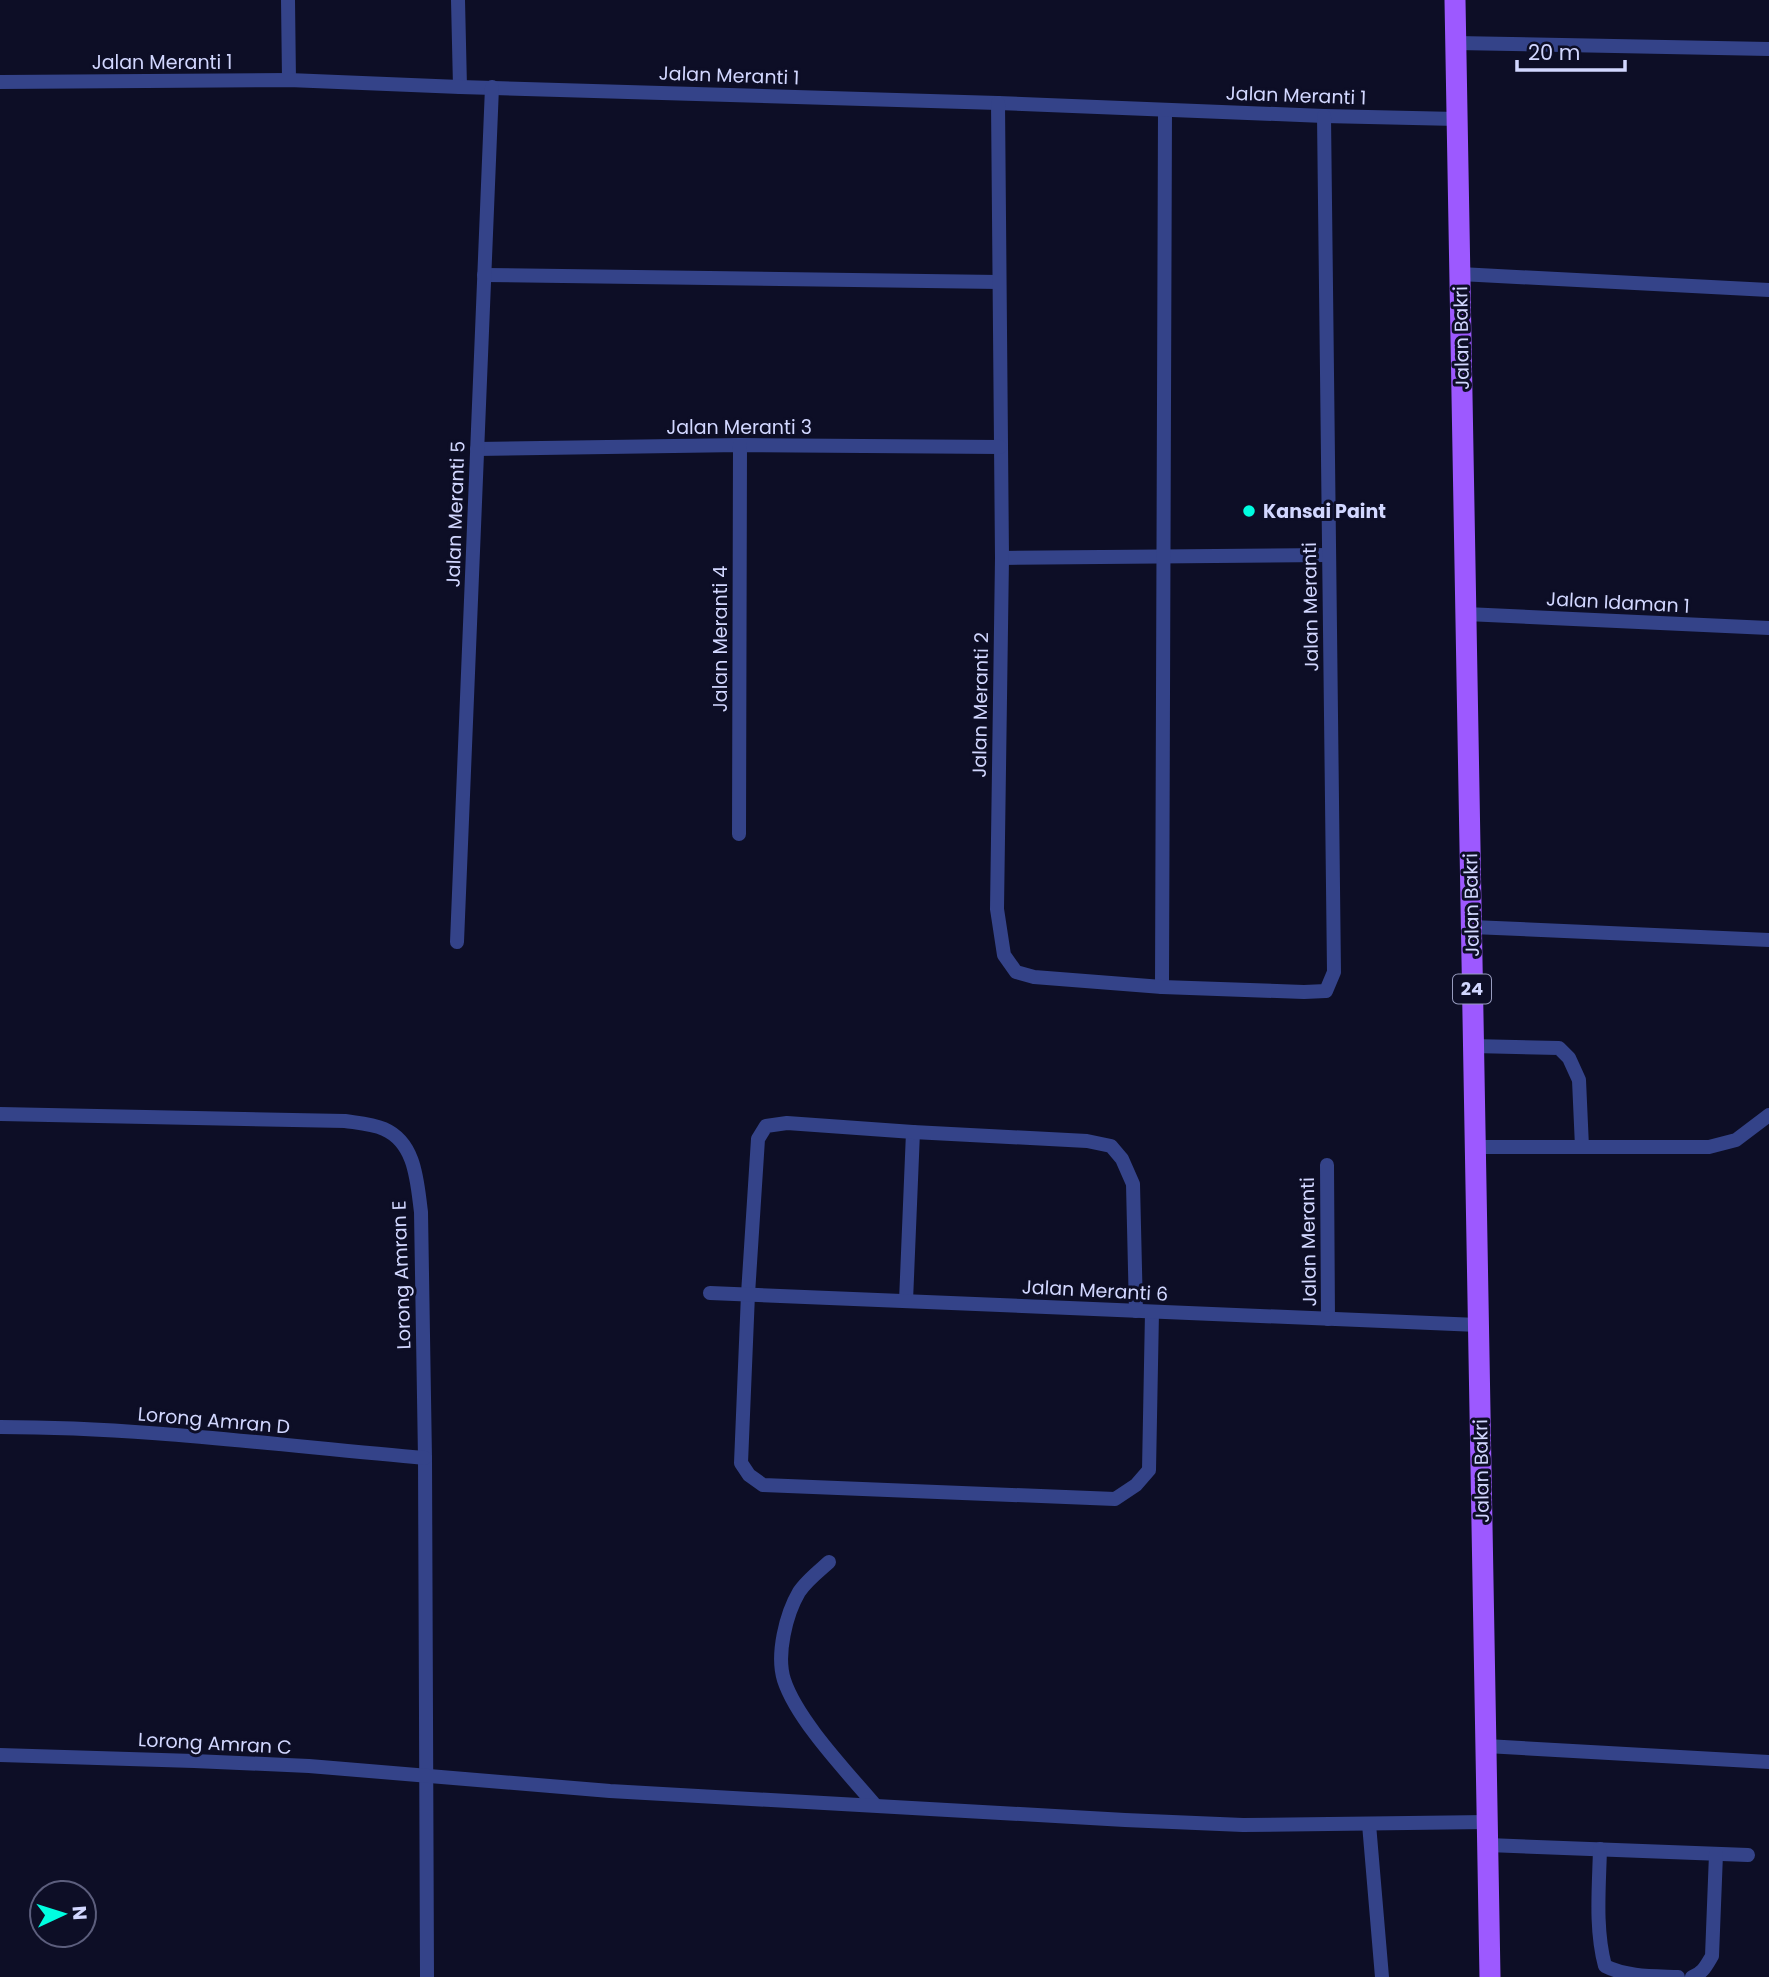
<svg xmlns="http://www.w3.org/2000/svg" width="1769" height="1977" font-family="Poppins,sans-serif">
<rect width="100%" height="100%" fill="#0d0e26"/>
<g fill="none" stroke-linecap="round" stroke-linejoin="round">
<!-- lane -->
<g stroke="#344389" stroke-width="14">
<path d="M458,0L460,87"/>
<path d="M1456,43L1769,49"/>
<path d="M1460,274L1769,290"/>
<path d="M484,275L999,282"/>
<path d="M1002,558L1328,555"/>
<path d="M1472,927L1769,940"/>
<path d="M1162,987L1165,110"/>
<path d="M1473,1046L1559,1048L1569,1058L1579,1080L1582,1147"/>
<path d="M1476,1147H1709L1736,1140L1769,1115"/>
<path d="M906,1301L913,1132"/>
<path d="M1136,1311L1133,1184L1122,1159L1111,1146L1087,1141L913,1132L787,1123L766,1126L758,1139L748,1294L741,1463L749,1475L763,1485L1115,1499L1136,1485L1149,1470L1152,1312"/>
<path d="M829,1562C819,1571 806,1581 799,1592C786,1614 776,1655 784,1680C797,1720 847,1772 875,1805"/>
<path d="M1486,1746L1769,1762"/>
<path d="M1369,1824L1382,1977"/>
<path d="M1488,1845L1748,1855"/>
<path d="M1600,1849C1599,1888 1595,1929 1605,1966C1627,1977 1654,1976 1678,1977"/>
<path d="M1692,1977C1703,1973 1706,1966 1712,1956L1716,1854"/>
</g>
<!-- street -->
<g stroke="#344389" stroke-width="14">
<path d="M288,0L289,80"/>
<path d="M0,82L289,80L460,87L998,103L1324,116L1457,119"/>
<path d="M998,103L1002,558L997,909L1004,955L1016,972L1034,977L1162,987L1304,992L1326,991L1334,972L1324,116"/>
<path d="M477,449L740,445L1000,447"/>
<path d="M1466,614L1769,628"/>
<path d="M739,834L740,445"/>
<path d="M457,942L492,87"/>
<path d="M0,1114L345,1121C358,1123 372,1124 384,1129C416,1143 417,1182 421,1212L425,1458L427,1977"/>
<path d="M1327,1165L1328,1319"/>
<path d="M710,1293L1478,1325"/>
<path d="M0,1427C142,1427 284,1446 425,1458"/>
<path d="M0,1755L194,1761L309,1766L610,1791L1125,1820L1243,1825L1487,1822"/>
</g>
<!-- primary -->
<path stroke="#9d59ff" stroke-width="21" d="M1455,0L1490,1977"/>
</g>
<!-- markers -->
<circle fill="#00fde0" stroke="#0d0e26" stroke-width="2.5" cx="1249" cy="511" r="7"/>
<g text-anchor="middle" stroke-width="6" stroke-linejoin="round" paint-order="stroke">
<!-- shield labels -->
<rect fill="#0d0e26" stroke="#979bbe" stroke-width="2" x="1453" y="974.5" width="38" height="29" rx="5"/>
<g font-size="18" font-weight="bold" fill="#d2d7ff">
<text x="1472" y="995">24</text>
</g>
<!-- street labels -->
<g font-size="19" fill="#d2d7ff" stroke="#0d0e26">
<text x="162" y="69">Jalan Meranti 1</text>
<text transform="translate(729 75) rotate(2)" y="7">Jalan Meranti 1</text>
<text transform="translate(1296 95) rotate(2)" y="7">Jalan Meranti 1</text>
<text transform="translate(1461 338) rotate(-91)" y="7">Jalan Bakri</text>
<text x="739" y="434">Jalan Meranti 3</text>
<text transform="translate(455 514) rotate(-88)" y="7">Jalan Meranti 5</text>
<text transform="translate(1618 602) rotate(3)" y="7">Jalan Idaman 1</text>
<text transform="translate(1310 607) rotate(-91)" y="7">Jalan Meranti</text>
<text transform="translate(720 639) rotate(-90)" y="7">Jalan Meranti 4</text>
<text transform="translate(980 705) rotate(-89)" y="7">Jalan Meranti 2</text>
<text transform="translate(1471 905) rotate(-91)" y="7">Jalan Bakri</text>
<text transform="translate(1308 1242) rotate(-91)" y="7">Jalan Meranti</text>
<text transform="translate(401 1275) rotate(-92)" y="7">Lorong Amran E</text>
<text transform="translate(1095 1290) rotate(3)" y="7">Jalan Meranti 6</text>
<text transform="translate(214 1420) rotate(5)" y="7">Lorong Amran D</text>
<text transform="translate(1481 1471) rotate(-91)" y="7">Jalan Bakri</text>
<text transform="translate(215 1743) rotate(3)" y="7">Lorong Amran C</text>
</g>
<!-- poi labels -->
<g font-size="19" font-weight="bold" fill="#d2d7ff" stroke="#0d0e26" text-anchor="start">
<text x="1263" y="518">Kansai Paint</text>
</g>
</g>
<!-- north arrow -->
<g transform="translate(63 1914) rotate(86)"><circle r="33" fill="#0d0e26" stroke="#5c5e7d" stroke-width="2"/>
<path d="M0-5L12 26L0 18L-12 26Z" fill="#00fde0"/>
<text y="-10" font-size="19" font-weight="bold" text-anchor="middle" fill="#d2d7ff">N</text>
</g>
<!-- scale -->
<path d="M1517 60v10h108v-10" fill="none" stroke="#d2d7ff" stroke-width="3.5"/>
<text x="1528" y="60" font-size="21" fill="#d2d7ff" stroke="#0d0e26" stroke-width="5" paint-order="stroke">20 m</text>
</svg>
